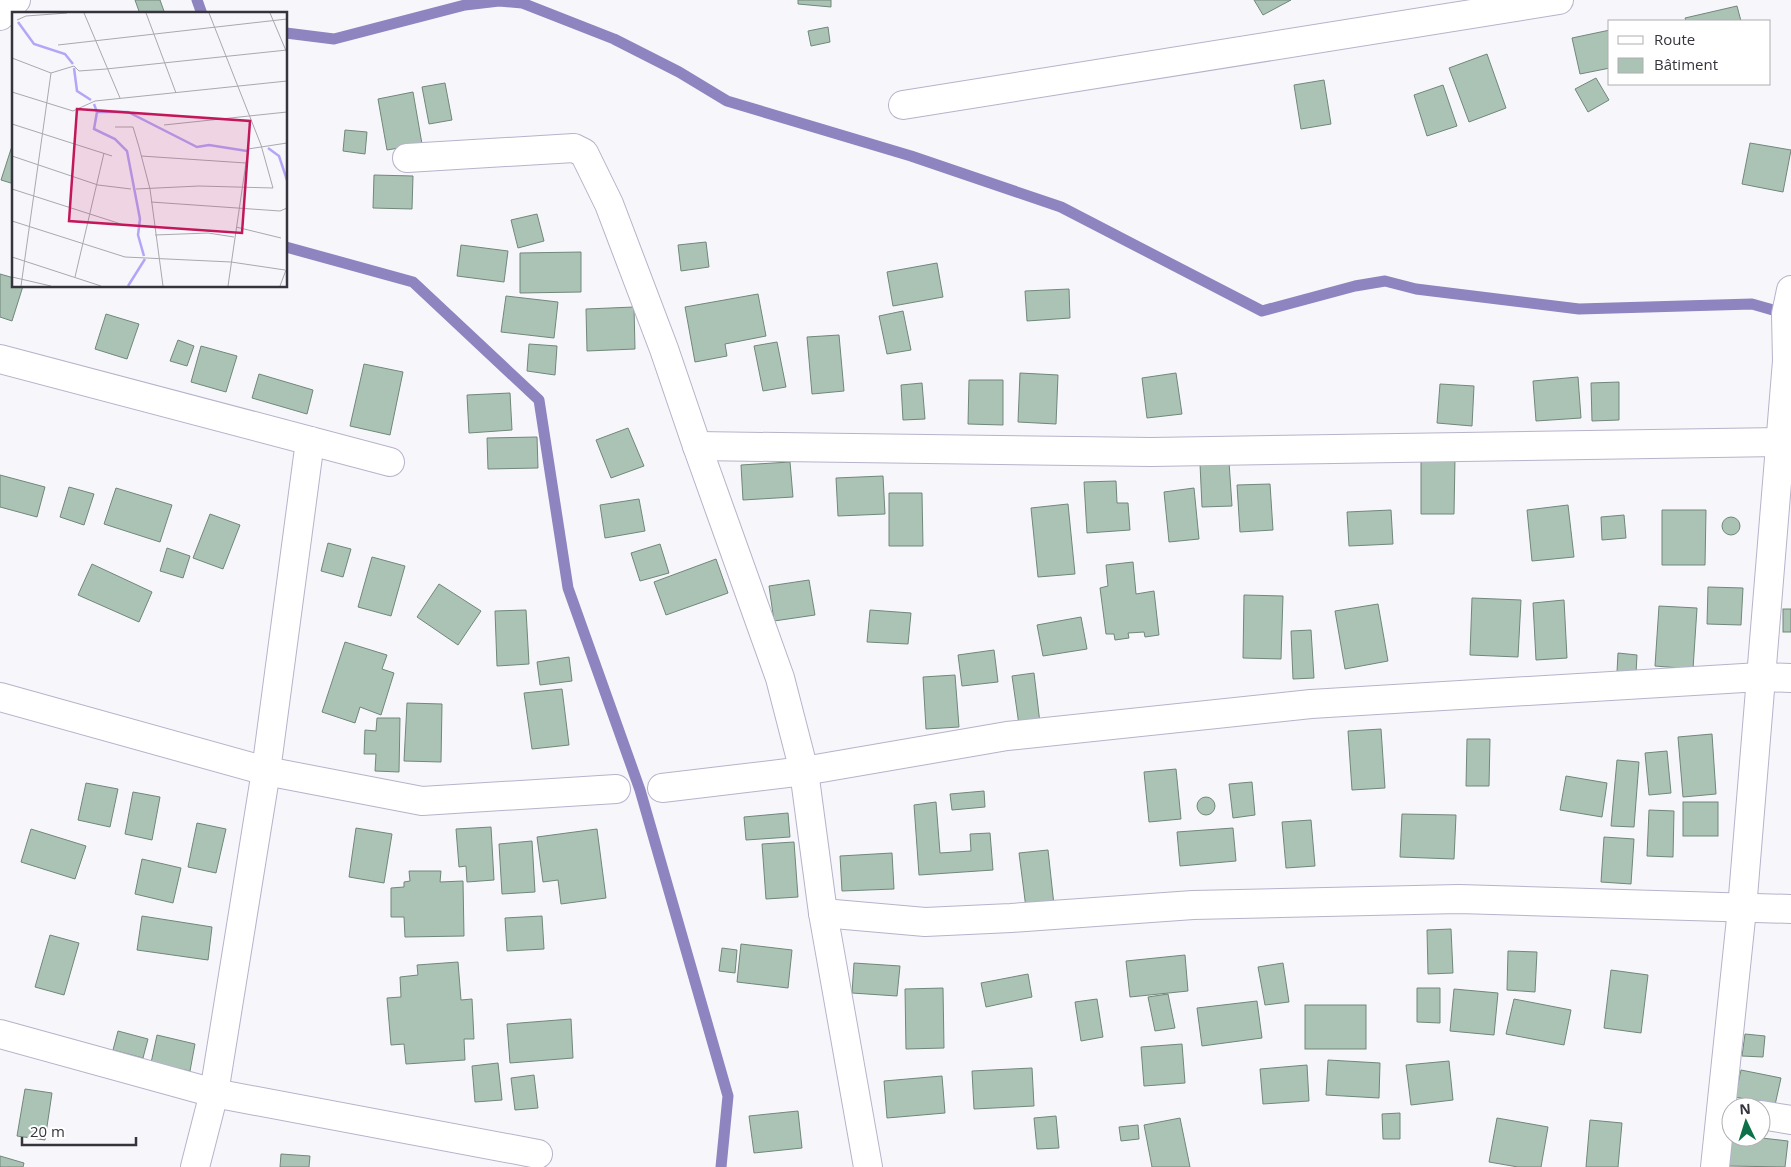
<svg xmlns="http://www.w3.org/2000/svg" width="1791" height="1167" font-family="'Open Sans',sans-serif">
<rect width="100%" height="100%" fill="#f7f6fb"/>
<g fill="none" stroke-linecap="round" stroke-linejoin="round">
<!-- stream -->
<g stroke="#8e84bf" stroke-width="11">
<path d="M197,0L202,14"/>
<path d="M286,33L334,39L465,5L499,1L522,3L614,39L679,72L727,101L911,156L1061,207L1262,311L1355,286L1385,281L1416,289L1579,309L1752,304L1787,314"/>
<path d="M286,247L413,282L539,400L568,588L640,790L728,1096L721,1167"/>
</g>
</g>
<!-- building -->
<g fill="#abc3b5" stroke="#71877a">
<path d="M135,0H160L165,14H140Z"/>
<path d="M798,0H831V7L798,4Z"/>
<path d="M1254,0H1291L1263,15Z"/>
<path d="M1737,6L1741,21H1686L1685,18Z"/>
<path d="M828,27L830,42L811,46L808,31Z"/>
<path d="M1610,30V68L1580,74L1572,38Z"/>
<path d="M1487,54L1506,108L1469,122L1449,68Z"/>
<path d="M1596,78L1609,100L1588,112L1575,89Z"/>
<path d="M1324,80L1331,124L1301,129L1294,85Z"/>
<path d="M445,83L452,120L429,124L422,87Z"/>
<path d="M1443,85L1457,126L1427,136L1414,95Z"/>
<path d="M413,92L422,144L387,150L378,99Z"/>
<path d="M345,130L367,132L365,154L343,151Z"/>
<path d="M1750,143L1791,150L1783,192L1742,184Z"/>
<path d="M12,146H14V184L1,180Z"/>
<path d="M374,175L413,176L412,209L373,208Z"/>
<path d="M537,214L544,241L518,248L511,220Z"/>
<path d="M706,242L709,267L681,271L678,245Z"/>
<path d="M461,245L508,251L504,282L457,276Z"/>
<path d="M581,252V292L520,293V253Z"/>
<path d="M937,263L943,297L893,306L887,272Z"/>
<path d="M0,274L14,278V286H23L12,321L0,317Z"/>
<path d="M1069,289L1070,318L1027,321L1025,291Z"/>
<path d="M758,294L766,336L725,344L727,356L695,362L685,307Z"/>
<path d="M506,296L558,302L554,338L501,332Z"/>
<path d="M634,307L635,349L587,351L586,309Z"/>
<path d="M903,311L911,350L887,354L879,316Z"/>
<path d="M106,314L139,324L127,359L95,349Z"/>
<path d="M839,335L844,391L812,394L807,337Z"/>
<path d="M178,340L194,346L187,366L170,361Z"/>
<path d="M777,342L786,387L763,391L754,346Z"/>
<path d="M529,344L557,346L555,375L527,371Z"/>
<path d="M201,346L237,356L226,392L191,382Z"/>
<path d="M364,364L403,372L390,435L350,426Z"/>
<path d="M1020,373L1058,375L1056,424L1018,422Z"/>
<path d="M1176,373L1182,414L1147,418L1142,378Z"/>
<path d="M259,374L313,390L307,414L252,398Z"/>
<path d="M1578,377L1581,418L1536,421L1533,381Z"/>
<path d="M969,380H1003V425L968,424Z"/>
<path d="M1619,382V420L1592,421L1591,383Z"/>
<path d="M922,383L925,419L903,420L901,385Z"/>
<path d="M1440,384L1474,386L1472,426L1437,423Z"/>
<path d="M510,393L512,430L469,433L467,395Z"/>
<path d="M628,428L644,466L611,478L596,440Z"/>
<path d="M537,437L538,468L488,469L487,438Z"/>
<path d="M1421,458H1455L1454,514H1421Z"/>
<path d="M790,462L793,497L743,500L741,465Z"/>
<path d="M1229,462L1232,506L1202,507L1200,464Z"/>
<path d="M0,475L45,487L37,517L0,507Z"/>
<path d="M883,476L885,514L838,516L836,478Z"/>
<path d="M1116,481L1117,503H1128L1130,530L1087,533L1084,482Z"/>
<path d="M1270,484L1273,530L1240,532L1237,485Z"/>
<path d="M69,487L94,494L84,525L60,517Z"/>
<path d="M116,488L172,505L160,542L104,524Z"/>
<path d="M1194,488L1199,539L1169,542L1164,492Z"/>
<path d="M889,493H922L923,546H889Z"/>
<path d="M639,499L645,531L605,538L600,505Z"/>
<path d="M1068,504L1075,574L1038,577L1031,508Z"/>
<path d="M1568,505L1574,557L1532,561L1527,510Z"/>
<path d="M1391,510L1393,544L1349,546L1347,512Z"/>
<path d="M1662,510H1706L1705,565H1662Z"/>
<path d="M210,514L240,525L223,569L193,558Z"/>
<path d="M1624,515L1626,538L1602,540L1601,517Z"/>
<circle cx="1731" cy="526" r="9"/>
<path d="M328,543L351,549L343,577L321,571Z"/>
<path d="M660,544L669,573L640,581L631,553Z"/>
<path d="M167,548L190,556L183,578L160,571Z"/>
<path d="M372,557L405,566L391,616L358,607Z"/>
<path d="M716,559L728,593L666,615L654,582Z"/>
<path d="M1133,562L1136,594L1154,591L1159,635L1145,637L1144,632L1128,633L1129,638L1115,640L1114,634H1106L1100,588L1108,586L1106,565Z"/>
<path d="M92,564L152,592L139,622L78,595Z"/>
<path d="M809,580L815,615L774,621L769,586Z"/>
<path d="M439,584L481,611L458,645L417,617Z"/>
<path d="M1708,587L1743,588L1741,625L1707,624Z"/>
<path d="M1244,595L1283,596L1281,659L1243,658Z"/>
<path d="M1472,598L1521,600L1518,657L1470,655Z"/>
<path d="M1564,600L1567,658L1536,660L1533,603Z"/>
<path d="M1378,604L1388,661L1345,669L1335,611Z"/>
<path d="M1659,606L1697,608L1693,669L1655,666Z"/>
<rect x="1783" y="609" width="8" height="23"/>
<path d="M526,610L529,664L497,666L495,611Z"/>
<path d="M870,610L911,613L908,644L867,642Z"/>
<path d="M1081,617L1087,649L1043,656L1037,625Z"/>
<path d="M1311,630L1314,678L1293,679L1291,631Z"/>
<path d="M345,642L387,655L382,669L394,673L381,715L360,707L355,723L322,712Z"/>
<path d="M994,650L998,682L962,686L958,655Z"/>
<path d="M1618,653L1637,655L1636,673L1617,672Z"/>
<path d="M569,657L572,681L540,685L537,662Z"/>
<path d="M1034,673L1040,723L1019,725L1012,676Z"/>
<path d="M955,675L959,727L926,729L923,677Z"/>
<path d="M562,689L569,745L532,749L524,693Z"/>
<path d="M407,703L442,704L441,762L404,761Z"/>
<path d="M377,718H400L399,772L375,771L376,754H364L365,730L376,731Z"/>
<path d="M1381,729L1385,788L1352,790L1348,731Z"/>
<path d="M1712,734L1716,794L1683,797L1678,737Z"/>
<path d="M1467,739H1490L1489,786H1466Z"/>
<path d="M1667,751L1671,793L1649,795L1645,753Z"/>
<path d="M1617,760L1639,762L1634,827L1611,826Z"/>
<path d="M1176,769L1181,819L1149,822L1144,772Z"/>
<path d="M1566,776L1607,783L1602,817L1560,810Z"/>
<path d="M1252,782L1255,815L1233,818L1229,784Z"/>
<path d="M86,783L118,789L110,827L78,820Z"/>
<path d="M984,791L985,807L952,810L950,794Z"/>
<path d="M133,792L160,797L152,840L125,834Z"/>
<circle cx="1206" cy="806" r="9"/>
<path d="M936,802L940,853L971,851L970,834L990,833L993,870L919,875L914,805Z"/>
<rect x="1683" y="802" width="35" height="34"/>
<path d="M1649,810L1674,811L1673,857L1647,856Z"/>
<path d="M788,813L790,837L746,840L744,817Z"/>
<path d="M1402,814L1456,815L1454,859L1400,857Z"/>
<path d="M1311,820L1315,866L1286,868L1282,822Z"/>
<path d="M197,823L226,829L216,873L188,867Z"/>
<path d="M491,827L494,880L467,882L466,866L459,867L456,829Z"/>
<path d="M356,828L392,834L384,883L349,877Z"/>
<path d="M1233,828L1236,861L1180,866L1177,832Z"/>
<path d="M31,829L86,846L75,879L21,862Z"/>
<path d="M597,829L606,898L561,904L558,880L543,882L537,837Z"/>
<path d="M1604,837L1634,839L1631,884L1601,882Z"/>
<path d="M532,841L535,892L502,894L499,844Z"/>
<path d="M794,842L798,897L766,899L762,844Z"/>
<path d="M1048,850L1054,905L1026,908L1019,853Z"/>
<path d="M892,853L894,889L842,891L840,856Z"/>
<path d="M142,859L181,868L173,903L135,894Z"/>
<path d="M409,871H441L440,882L463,881L464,936L405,937L404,917H391V888L404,887V882L410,881Z"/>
<path d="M142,916L212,927L208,960L137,950Z"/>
<path d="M542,916L544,949L507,951L505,918Z"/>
<path d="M1451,929L1453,973L1428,974L1427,930Z"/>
<path d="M50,935L79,943L64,995L35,987Z"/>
<path d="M741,944L792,950L788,988L737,982Z"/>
<path d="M722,948L737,950L735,973L719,971Z"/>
<path d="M1508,951L1537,952L1535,992L1507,990Z"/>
<path d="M1185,955L1188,991L1130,997L1126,961Z"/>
<path d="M458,962L461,1000L472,999L474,1039H464L465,1060L406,1064L404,1044L391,1045L387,998L401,997L400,977L418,975L417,965Z"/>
<path d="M854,963L900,966L897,996L852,993Z"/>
<path d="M1283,963L1289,1002L1265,1005L1258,967Z"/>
<path d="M1611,970L1648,975L1641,1033L1604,1028Z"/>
<path d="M1028,974L1032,997L986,1007L981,983Z"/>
<path d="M943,988L944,1048L906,1049L905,989Z"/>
<path d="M1417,988H1440V1023L1417,1022Z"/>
<path d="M1454,989L1498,993L1494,1035L1450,1031Z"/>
<path d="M1168,994L1175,1028L1155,1031L1148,997Z"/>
<path d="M1097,999L1103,1037L1081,1041L1075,1002Z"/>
<path d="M1514,999L1571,1010L1564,1045L1506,1034Z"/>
<path d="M1257,1001L1262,1038L1202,1046L1197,1008Z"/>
<rect x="1305" y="1005" width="61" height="44"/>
<path d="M571,1019L573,1058L510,1063L507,1024Z"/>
<path d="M118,1031L148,1039L143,1058L113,1050Z"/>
<path d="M1745,1034L1765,1036L1763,1057L1742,1056Z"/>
<path d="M157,1035L195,1044L190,1071L151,1063Z"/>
<path d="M1182,1044L1185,1083L1144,1086L1141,1047Z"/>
<path d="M1328,1060L1380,1063L1379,1098L1326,1095Z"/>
<path d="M1449,1061L1453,1100L1411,1105L1406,1065Z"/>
<path d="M498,1063L502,1100L475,1102L472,1066Z"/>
<path d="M1307,1065L1309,1101L1263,1104L1260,1069Z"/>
<path d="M1032,1068L1034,1106L974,1109L972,1071Z"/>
<path d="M1741,1070L1781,1078L1775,1105L1735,1097Z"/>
<path d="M534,1075L538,1108L515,1110L511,1078Z"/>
<path d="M942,1076L945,1113L887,1118L884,1081Z"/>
<path d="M25,1089L52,1093L45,1140L17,1136Z"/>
<path d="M798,1111L802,1148L754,1153L749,1116Z"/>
<path d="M1400,1113V1139H1383L1382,1114Z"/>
<path d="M1056,1116L1059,1148L1037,1149L1034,1118Z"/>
<path d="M1180,1118L1190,1167H1152L1144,1125Z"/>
<path d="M1497,1118L1548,1127L1541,1167H1518L1489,1162Z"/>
<path d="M1590,1120L1622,1123L1618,1167H1586Z"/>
<path d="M1138,1125L1139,1139L1121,1141L1119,1127Z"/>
<path d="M1732,1137H1753L1788,1141L1785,1167L1729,1166Z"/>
<path d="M281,1154L310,1156L309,1167H280Z"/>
<path d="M0,1156L24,1163L23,1167H0Z"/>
</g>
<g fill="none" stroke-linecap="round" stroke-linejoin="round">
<!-- street casing -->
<g stroke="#b6b3ca" stroke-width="30">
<g id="street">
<path d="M0,16L16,0"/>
<path d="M903,105L1559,0"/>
<path d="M407,158L574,148L584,153L609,204L664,349L697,446L780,678L804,771L823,913L868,1167"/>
<path d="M0,359L390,462"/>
<path d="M697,446L1151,452L1779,442"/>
<path d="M0,697L266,771L422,801L616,789"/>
<path d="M662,788L804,771L1007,736L1311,704L1760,677L1791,678"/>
<path d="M823,913L925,922L1011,918L1193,905L1459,899L1791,909"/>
<path d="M0,1034L214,1093L538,1154"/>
<path d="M1761,1115L1791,1120"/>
<path d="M195,1167L214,1093L266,771L310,441"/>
<path d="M1715,1167L1742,909L1787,361L1786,314L1791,290"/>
</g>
</g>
<!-- street -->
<use href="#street" stroke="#fff" stroke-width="28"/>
</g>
<!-- overview -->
<g transform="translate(12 12)">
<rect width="275" height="275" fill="#f7f6fb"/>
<path fill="none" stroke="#b4a6f7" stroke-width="2.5" d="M6,10L22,32L53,42L61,52M62,56L65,79L79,88M82,92L85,100L82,117L103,127L115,139L128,207L126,223L132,244M85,100H116L185,135L197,133L235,139M256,136L267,144L275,168M116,274L133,247"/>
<path fill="none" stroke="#a9a8af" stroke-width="1" d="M72,1L108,86M134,1L164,81M258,1L275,41M5,8L14,4L55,1M46,33L275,7M0,46L39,61L62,54L67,59L94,57L275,38M0,80L61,99L83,89L275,69M0,112L100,144M152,113L275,100M103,115H121L127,135L138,177L151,274M0,144L86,173L119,177M129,144L234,151M0,177L109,212M124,177L187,174L261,176L249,133L197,1M139,190L268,199L275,196M0,209L113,245L219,250L273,258M224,215L269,226M143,223L196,221L222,225M0,245L89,274M0,265L39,274M63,265L92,141M9,274L39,61M216,274L236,137L275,131M268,274L274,258"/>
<path fill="#c2185b" fill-opacity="0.15" stroke="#c2185b" stroke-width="2.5" d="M65,97L238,109L230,221L57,209Z"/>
<rect width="275" height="275" fill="none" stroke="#35343d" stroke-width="2.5"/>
</g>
<!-- legend -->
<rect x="1608" y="20" width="162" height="65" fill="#ffffff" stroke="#aeaeb1"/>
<rect x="1618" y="36" width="25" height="8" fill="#ffffff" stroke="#aeaeb1"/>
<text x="1654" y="45" font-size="15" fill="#35343d">Route</text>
<rect x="1618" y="58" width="25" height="15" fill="#abc3b5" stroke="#aeaeb1"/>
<text x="1654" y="70" font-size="15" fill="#35343d">Bâtiment</text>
<!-- north arrow -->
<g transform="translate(1746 1122) rotate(356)"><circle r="24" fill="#ffffff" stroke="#aeaeb1"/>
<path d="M0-4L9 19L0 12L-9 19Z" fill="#0c7148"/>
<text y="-8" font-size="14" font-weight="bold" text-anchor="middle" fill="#35343d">N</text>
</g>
<!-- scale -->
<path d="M22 1137v8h114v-8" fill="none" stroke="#35343d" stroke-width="2.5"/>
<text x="30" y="1137" font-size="15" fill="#35343d" stroke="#ffffff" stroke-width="4" paint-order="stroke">20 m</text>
</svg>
